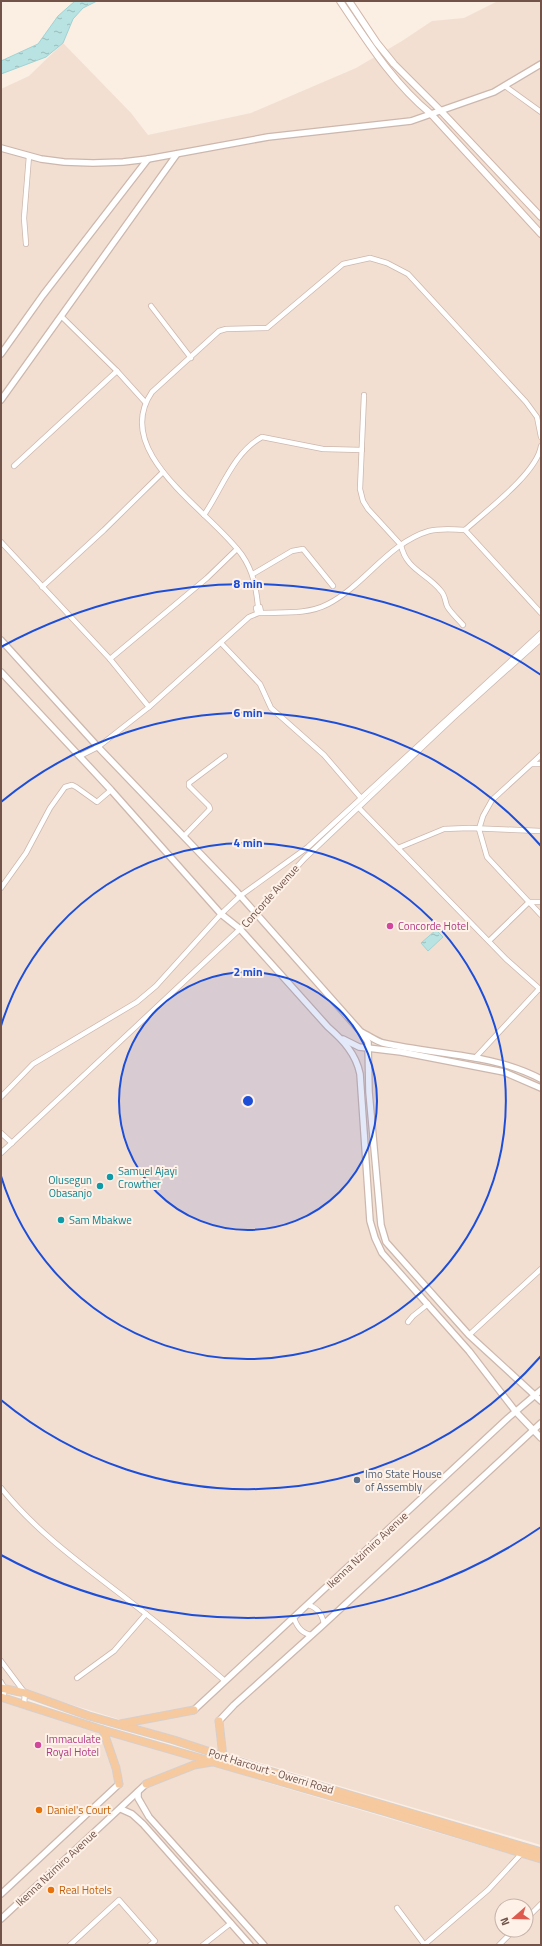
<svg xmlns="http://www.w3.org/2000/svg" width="542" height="1946" font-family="'Titillium Web',sans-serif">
<defs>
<pattern id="water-ripples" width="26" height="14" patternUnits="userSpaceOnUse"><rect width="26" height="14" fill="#b9e3e3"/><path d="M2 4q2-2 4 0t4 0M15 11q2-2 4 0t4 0" fill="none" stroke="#9bbbba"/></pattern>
</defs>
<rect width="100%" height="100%" fill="#fbeee3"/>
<!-- residential -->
<g fill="#f2dfd2" fill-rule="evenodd">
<path d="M498,1H541V1845L261,1763L1,1683V89L29,76L63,43L131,113L148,135L251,113L356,68L402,41L432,21L464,18Z"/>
<path d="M1,1701L151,1744L265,1782L541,1863V1945H1ZM502,1906H526V1930H502Z"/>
</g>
<!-- water -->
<g fill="url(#water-ripples)" stroke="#9fd3d4">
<path d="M75,1H97L83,8L73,19L63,43L46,57L1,74V61L38,44L58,16Z"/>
<path d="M436,930L443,937L428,951L421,943Z"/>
</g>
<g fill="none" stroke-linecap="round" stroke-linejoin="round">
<!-- minor casing -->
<g stroke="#cdb7ad" stroke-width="6">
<g id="minor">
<path d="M505,86L541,112"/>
<path d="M26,244L24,218L29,156"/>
<path d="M151,306L191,358"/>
<path d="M61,316L117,371L145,402"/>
<path d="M364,395L360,489L363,501L368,509L401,545C406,570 427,573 441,591C445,595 445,601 447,606C450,612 458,619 463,625"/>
<path d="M14,466L117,371"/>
<path d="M204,515C222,489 233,453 262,437L323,449L362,450"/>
<path d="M465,530C486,511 537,473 541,446"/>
<path d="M1,542L110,659L149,707"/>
<path d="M253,574L292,551L303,549L333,586"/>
<path d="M42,587L104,530L163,472"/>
<path d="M258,606C256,587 253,571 242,555C211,511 110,453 152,392L219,331L226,329L267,328L343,264L370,258L387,263L408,274L526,402L537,417L541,437"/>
<path d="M259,613C282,612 307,615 328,604C365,585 388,543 429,531C441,528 453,529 465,530L541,613"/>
<path d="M221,643L260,684L271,708L324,755L361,798"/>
<path d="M110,659L207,578L237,549"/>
<path d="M541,755L492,800L483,816L479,829L487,857L541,915"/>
<path d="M80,756L98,747L149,707L249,617L261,612L260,607L256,608L257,612"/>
<path d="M532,764H541"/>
<path d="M359,808L506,959L541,990"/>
<path d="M184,836L210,809L209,806L189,786V783L225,756"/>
<path d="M398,848L444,829L469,828L541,831"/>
<path d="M1,888L26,853L50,808L65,787L72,785L76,787L97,802L111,790"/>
<path d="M489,941L529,902H541"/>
<path d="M475,1058L539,989"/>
<path d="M1,1097L33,1064L137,1002L156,986L221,914L240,896L308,847L541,633"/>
<path d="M1,1133L12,1143"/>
<path d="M1,1153L240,929L305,858L453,718L541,639"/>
<path d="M408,1322L413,1316L428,1304"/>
<path d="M469,1335L541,1269"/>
<path d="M1,1488C42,1539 96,1574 146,1614C173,1635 199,1659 225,1681"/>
<path d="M308,1605C318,1608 322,1614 324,1624"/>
<path d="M294,1618C297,1627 302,1634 312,1635"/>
<path d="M1,1661L25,1693L24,1704"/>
<path d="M77,1678L114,1651L146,1614"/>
<path d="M1,1682L5,1689L3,1697"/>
<path d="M397,1908L424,1944"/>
<path d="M526,1919L541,1904"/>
<path d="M70,1945L119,1900L155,1941L150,1945"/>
<path d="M203,1945L231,1923"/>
<path d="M424,1945L488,1890L522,1853"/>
<path d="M499,1945L514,1930"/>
</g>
</g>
<!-- tertiary casing -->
<g stroke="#cdb7ad" stroke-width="8">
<g id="tertiary">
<path d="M1,148L41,159L64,162L93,163L123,162L148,159L268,137L411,121L494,92L541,64"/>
<path d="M1,354L43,295L148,159"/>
<path d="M1,400L177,154"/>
<path d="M1,640L98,747L237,892L361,1032L368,1042L369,1092L381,1225L386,1242L469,1335L541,1401"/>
<path d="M1,672L111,790L221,914L240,929L328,1027C343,1040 356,1054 360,1074L370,1221L375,1238L382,1253L469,1351L516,1412L541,1438"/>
<path d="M361,1032C368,1035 376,1041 383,1043C435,1055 492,1053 541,1079"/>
<path d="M343,1039L359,1047L401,1052L504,1072L541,1088"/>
<path d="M194,1710L508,1418L541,1390"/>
<path d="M219,1721L234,1705L324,1624L541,1423"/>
<path d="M138,1792V1798L149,1817L264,1945"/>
<path d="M121,1809L132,1814L143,1824L250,1945"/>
<path d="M1,1894L119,1784"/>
<path d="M1,1919L146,1784"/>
</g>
</g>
<!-- secondary casing -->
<g stroke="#d0b6aa" stroke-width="8">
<g id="secondary">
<path d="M340,1C367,41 393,83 431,114L541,234"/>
<path d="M349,1L377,43L394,64L441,111L541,217"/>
</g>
</g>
<!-- primary casing -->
<g stroke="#d7cfcc" stroke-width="9">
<g id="primary">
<path d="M1,1688L25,1693L89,1716L174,1740L259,1768L541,1852"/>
<path d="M1,1697L103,1730L386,1812L541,1859"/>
<path d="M219,1721L223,1757"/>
<path d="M120,1724L194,1710"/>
<path d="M103,1730L116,1768L119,1784"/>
<path d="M146,1784L194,1765L212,1762"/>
</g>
</g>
<!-- minor -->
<use href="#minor" stroke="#fff" stroke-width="4.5"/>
<!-- tertiary -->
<use href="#tertiary" stroke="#fff" stroke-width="5.5"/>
<!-- secondary -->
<use href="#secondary" stroke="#fff" stroke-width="6"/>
<!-- primary -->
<use href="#primary" stroke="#f6c99e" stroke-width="7"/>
</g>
<!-- distance rings -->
<circle cx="248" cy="1101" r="129" fill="#1d4ed8" fill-opacity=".12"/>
<g fill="none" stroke="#1d4ed8" stroke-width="2">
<circle cx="248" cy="1101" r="129"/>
<path d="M1 1026A258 258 0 1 1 1 1176"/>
<path d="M541 1356A388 388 0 0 1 1 1400M1 802A388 388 0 0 1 541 846"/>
<path d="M541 1527A517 517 0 0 1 1 1555M1 647A517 517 0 0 1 541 675"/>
</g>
<!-- markers -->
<g fill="#d1479c" stroke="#fef2e8" stroke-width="1.5">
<circle cx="390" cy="926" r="4"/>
<circle cx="38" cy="1745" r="4"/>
</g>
<g fill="#0f9aa8" stroke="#fef2e8" stroke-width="1.5">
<circle cx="110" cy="1177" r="4"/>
<circle cx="100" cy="1186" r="4"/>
<circle cx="61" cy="1220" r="4"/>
</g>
<circle fill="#5c6f8a" stroke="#fef2e8" stroke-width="1.5" cx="357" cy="1480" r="4"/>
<g fill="#e8710a" stroke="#fef2e8" stroke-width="1.5">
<circle cx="39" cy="1810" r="4"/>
<circle cx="51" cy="1890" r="4"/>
</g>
<g text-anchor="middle" stroke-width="4" stroke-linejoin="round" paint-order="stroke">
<!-- street labels -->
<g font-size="11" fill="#71534a" stroke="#fef2e8">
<text transform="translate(270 896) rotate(-48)" y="4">Concorde Avenue</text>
<text transform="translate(367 1550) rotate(-43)" y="4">Ikenna Nzimiro Avenue</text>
<text transform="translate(271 1771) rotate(17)" y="4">Port Harcourt - Owerri Road</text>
<text transform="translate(56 1868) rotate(-43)" y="4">Ikenna Nzimiro Avenue</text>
</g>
<!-- hotel labels -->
<g font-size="11" fill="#b23c85" stroke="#fef2e8" text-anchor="start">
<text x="398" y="930">Concorde Hotel</text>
<text x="46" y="1743">Immaculate<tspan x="46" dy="13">Royal Hotel</tspan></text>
</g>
<!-- culture labels -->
<g font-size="11" fill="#0d838f" stroke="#fef2e8" text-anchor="start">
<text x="118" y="1175">Samuel Ajayi<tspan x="118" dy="13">Crowther</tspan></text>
<text x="92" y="1184" text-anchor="end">Olusegun<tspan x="92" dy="13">Obasanjo</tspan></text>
<text x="69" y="1224">Sam Mbakwe</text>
</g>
<!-- service labels -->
<g font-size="11" fill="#4e5e75" stroke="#fef2e8" text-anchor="start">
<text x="365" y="1478">Imo State House<tspan x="365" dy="13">of Assembly</tspan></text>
</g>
<!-- food labels -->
<g font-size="11" fill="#c56008" stroke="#fef2e8" text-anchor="start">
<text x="47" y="1814">Daniel's Court</text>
<text x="59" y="1894">Real Hotels</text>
</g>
</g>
<circle cx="248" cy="1101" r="6" fill="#1d4ed8" stroke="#fef2e8" stroke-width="2"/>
<g font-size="12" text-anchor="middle" font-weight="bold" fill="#1d4ed8" stroke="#fef2e8" stroke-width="4" stroke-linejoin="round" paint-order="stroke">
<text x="248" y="588">8 min</text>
<text x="248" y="717">6 min</text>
<text x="248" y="847">4 min</text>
<text x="248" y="976">2 min</text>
</g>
<!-- border -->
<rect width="542" height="1946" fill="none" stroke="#71534a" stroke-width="4"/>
<!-- north arrow -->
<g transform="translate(514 1918) rotate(250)"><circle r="19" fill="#fef2e8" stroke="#c6b2a9"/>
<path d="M0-3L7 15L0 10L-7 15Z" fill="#de5a4e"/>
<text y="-6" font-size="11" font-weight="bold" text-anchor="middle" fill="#71534a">N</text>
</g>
</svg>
